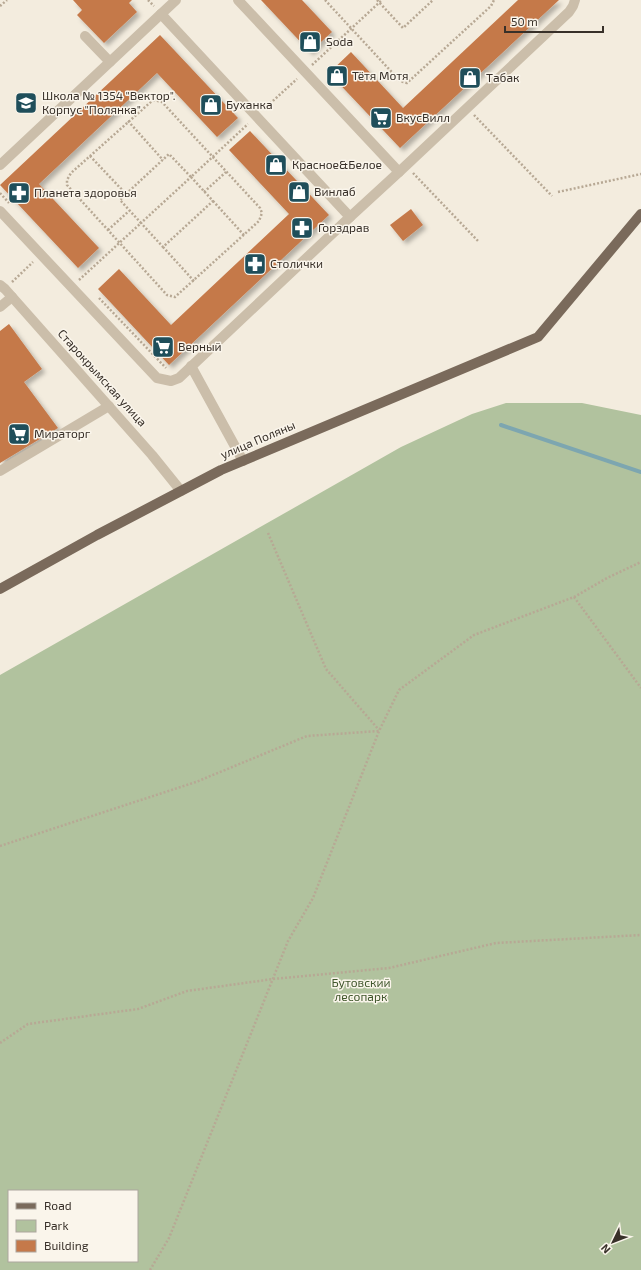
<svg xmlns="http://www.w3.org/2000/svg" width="641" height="1270" font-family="'Exo 2',sans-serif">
<defs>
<filter id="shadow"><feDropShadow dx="3.5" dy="3.5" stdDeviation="2" flood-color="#0004"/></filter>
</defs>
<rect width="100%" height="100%" fill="#f3ecde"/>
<!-- green -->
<path fill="#b1c29e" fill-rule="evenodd" d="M506,403H582L641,415V1270H0V675L401,447L472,414ZM9,1191H137V1261H9Z"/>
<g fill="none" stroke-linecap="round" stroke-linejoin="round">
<!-- stream -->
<path stroke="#7da6b0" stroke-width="4" d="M501,425L641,472"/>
</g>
<!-- building -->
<g fill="#c5794a" filter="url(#shadow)">
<path d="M73,0H132L129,3L137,12L104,43L77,15L82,10Z"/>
<path d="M261,0H302L332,32L310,52Z"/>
<path d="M518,0H559L400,148L329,73L351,52L403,108Z"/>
<path d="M160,35L238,118L217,137L157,73L39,184L99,248L78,268L0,185Z"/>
<path d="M250,131L329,215L169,365L98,289L119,269L171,325L289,214L229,150Z"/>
<path d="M411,209L423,225L403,241L390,225Z"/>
<path d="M9,324L42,369L24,382L58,428L0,463V331Z"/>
</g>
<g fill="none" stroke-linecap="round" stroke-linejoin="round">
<!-- path -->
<g stroke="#b7a894" stroke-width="2.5" stroke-dasharray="2 2" stroke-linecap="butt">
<path d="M148,0L154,6"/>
<path d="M325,0L400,81L407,83L491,6L494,0"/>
<path d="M377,0L403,28L433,0"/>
<path d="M0,6L7,0"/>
<path d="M312,65L382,0"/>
<path d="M153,100L162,102L260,208L262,213L259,221L175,297L167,295L67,185V180L71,173Z"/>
<path d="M264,109L297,79"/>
<path d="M474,115L552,196"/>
<path d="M128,121L163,160"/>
<path d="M90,156L126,194"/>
<path d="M413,173L478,241"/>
<path d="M191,177L213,201L163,247L141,223Z"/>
<path d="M204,192L226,172"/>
<path d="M558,192L641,174"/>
<path d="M0,193L9,203"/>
<path d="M213,201L244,235"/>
<path d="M108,230L129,211"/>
<path d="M163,247L194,281"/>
<path d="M79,280L141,223L120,200L126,194L169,154L191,177L248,124"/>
<path d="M12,282L33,262"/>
<path d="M99,298L166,368"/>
<path d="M268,533L326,669L379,730"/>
<path d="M574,597L641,688"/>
<path d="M0,846L196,782L307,736L379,731"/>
<path d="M0,1043L28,1024L138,1009L187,991L273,979L389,968L496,943L641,935"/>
<path d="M150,1270L169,1238L288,941L313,898L379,731L399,690L474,635L574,597L607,578L641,562"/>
</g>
<!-- minor -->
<g stroke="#cbbeaa" stroke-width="10">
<path d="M238,0L399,172L569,12L573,6L575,0"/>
<path d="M161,14L176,0"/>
<path d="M85,36L110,62"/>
<path d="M0,165L161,14L350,217L179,378L171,381L157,378L0,211"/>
<path d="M350,217L399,172"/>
<path d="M0,285L5,289L152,455L181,491"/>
<path d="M0,307L12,297"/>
<path d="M191,366L243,461"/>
<path d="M0,471L109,406"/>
</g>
<!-- major -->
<path stroke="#7a6a5b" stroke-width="10" d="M0,589L97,535L221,470L538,337L641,214"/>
</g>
<!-- icons -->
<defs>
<g id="shop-square" transform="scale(1.15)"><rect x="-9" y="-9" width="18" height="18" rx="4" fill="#1f4e5a" stroke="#faf5eb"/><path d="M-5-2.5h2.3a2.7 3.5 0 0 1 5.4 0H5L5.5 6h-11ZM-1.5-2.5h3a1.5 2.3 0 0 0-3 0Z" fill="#fff"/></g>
<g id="school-square" transform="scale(1.15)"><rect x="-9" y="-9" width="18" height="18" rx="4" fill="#1f4e5a" stroke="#faf5eb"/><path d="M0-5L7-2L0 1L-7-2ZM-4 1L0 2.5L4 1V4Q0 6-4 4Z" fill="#fff"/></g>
<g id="supermarket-square" transform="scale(1.15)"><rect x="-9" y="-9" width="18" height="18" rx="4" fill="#1f4e5a" stroke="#faf5eb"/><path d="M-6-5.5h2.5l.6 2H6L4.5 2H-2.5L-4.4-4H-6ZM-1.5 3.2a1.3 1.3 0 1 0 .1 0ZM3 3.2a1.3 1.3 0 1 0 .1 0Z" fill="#fff"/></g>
<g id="pharmacy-square" transform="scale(1.15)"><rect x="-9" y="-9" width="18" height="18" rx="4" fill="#1f4e5a" stroke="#faf5eb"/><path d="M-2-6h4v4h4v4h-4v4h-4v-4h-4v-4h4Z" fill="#fff"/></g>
</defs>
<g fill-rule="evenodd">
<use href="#shop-square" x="310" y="42"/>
<use href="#shop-square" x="337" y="76"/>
<use href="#shop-square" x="470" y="78"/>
<use href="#school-square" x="26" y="103"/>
<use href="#shop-square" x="211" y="105"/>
<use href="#supermarket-square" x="381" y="118"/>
<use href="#shop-square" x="276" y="165"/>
<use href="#shop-square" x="299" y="192"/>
<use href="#pharmacy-square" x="19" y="193"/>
<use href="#pharmacy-square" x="302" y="228"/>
<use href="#pharmacy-square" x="255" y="264"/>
<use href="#supermarket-square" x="163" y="347"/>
<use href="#supermarket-square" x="19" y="434"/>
</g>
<g text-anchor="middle" stroke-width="3" stroke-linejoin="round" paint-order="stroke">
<!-- poi labels -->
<g font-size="12" fill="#383029" stroke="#faf5eb" text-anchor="start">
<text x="326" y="46">Soda</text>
<text x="352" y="80">Тётя Мотя</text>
<text x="486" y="82">Табак</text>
<text x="42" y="100">Школа № 1354 "Вектор".<tspan x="42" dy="14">Корпус "Полянка"</tspan></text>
<text x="226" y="109">Буханка</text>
<text x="396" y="122">ВкусВилл</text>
<text x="292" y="169">Красное&amp;Белое</text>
<text x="314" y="196">Винлаб</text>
<text x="34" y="197">Планета здоровья</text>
<text x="318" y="232">Горздрав</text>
<text x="270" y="268">Столички</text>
<text x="178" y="351">Верный</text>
<text x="34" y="438">Мираторг</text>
</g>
<!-- street labels -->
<g font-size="12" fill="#383029" stroke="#faf5eb">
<text transform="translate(102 378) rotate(48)" y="4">Старокрымская улица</text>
<text transform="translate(258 440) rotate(-23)" y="4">улица Поляны</text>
</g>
<!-- park labels -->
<g font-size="12" fill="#41572d" stroke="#faf5eb">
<text x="361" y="987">Бутовский<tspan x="361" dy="14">лесопарк</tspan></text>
</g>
</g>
<!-- legend -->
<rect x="8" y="1190" width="130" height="72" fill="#faf5eb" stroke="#aca69d"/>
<rect x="16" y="1203" width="20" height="6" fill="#7a6a5b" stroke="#aca69d"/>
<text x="44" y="1210" font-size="12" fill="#383029">Road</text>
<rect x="16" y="1220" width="20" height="12" fill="#b1c29e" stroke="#aca69d"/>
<text x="44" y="1230" font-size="12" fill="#383029">Park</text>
<rect x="16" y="1240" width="20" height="12" fill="#c5794a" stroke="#aca69d"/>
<text x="44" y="1250" font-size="12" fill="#383029">Building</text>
<!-- north arrow -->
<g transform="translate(613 1242) rotate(227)" stroke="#faf5eb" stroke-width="3" paint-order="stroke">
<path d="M0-3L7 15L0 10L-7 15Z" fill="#383029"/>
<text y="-6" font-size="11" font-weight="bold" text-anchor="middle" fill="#383029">N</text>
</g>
<!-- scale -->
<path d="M505 26v6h98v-6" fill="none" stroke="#383029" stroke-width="2"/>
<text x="511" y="26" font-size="12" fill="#383029" stroke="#faf5eb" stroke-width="3" paint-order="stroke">50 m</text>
</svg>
